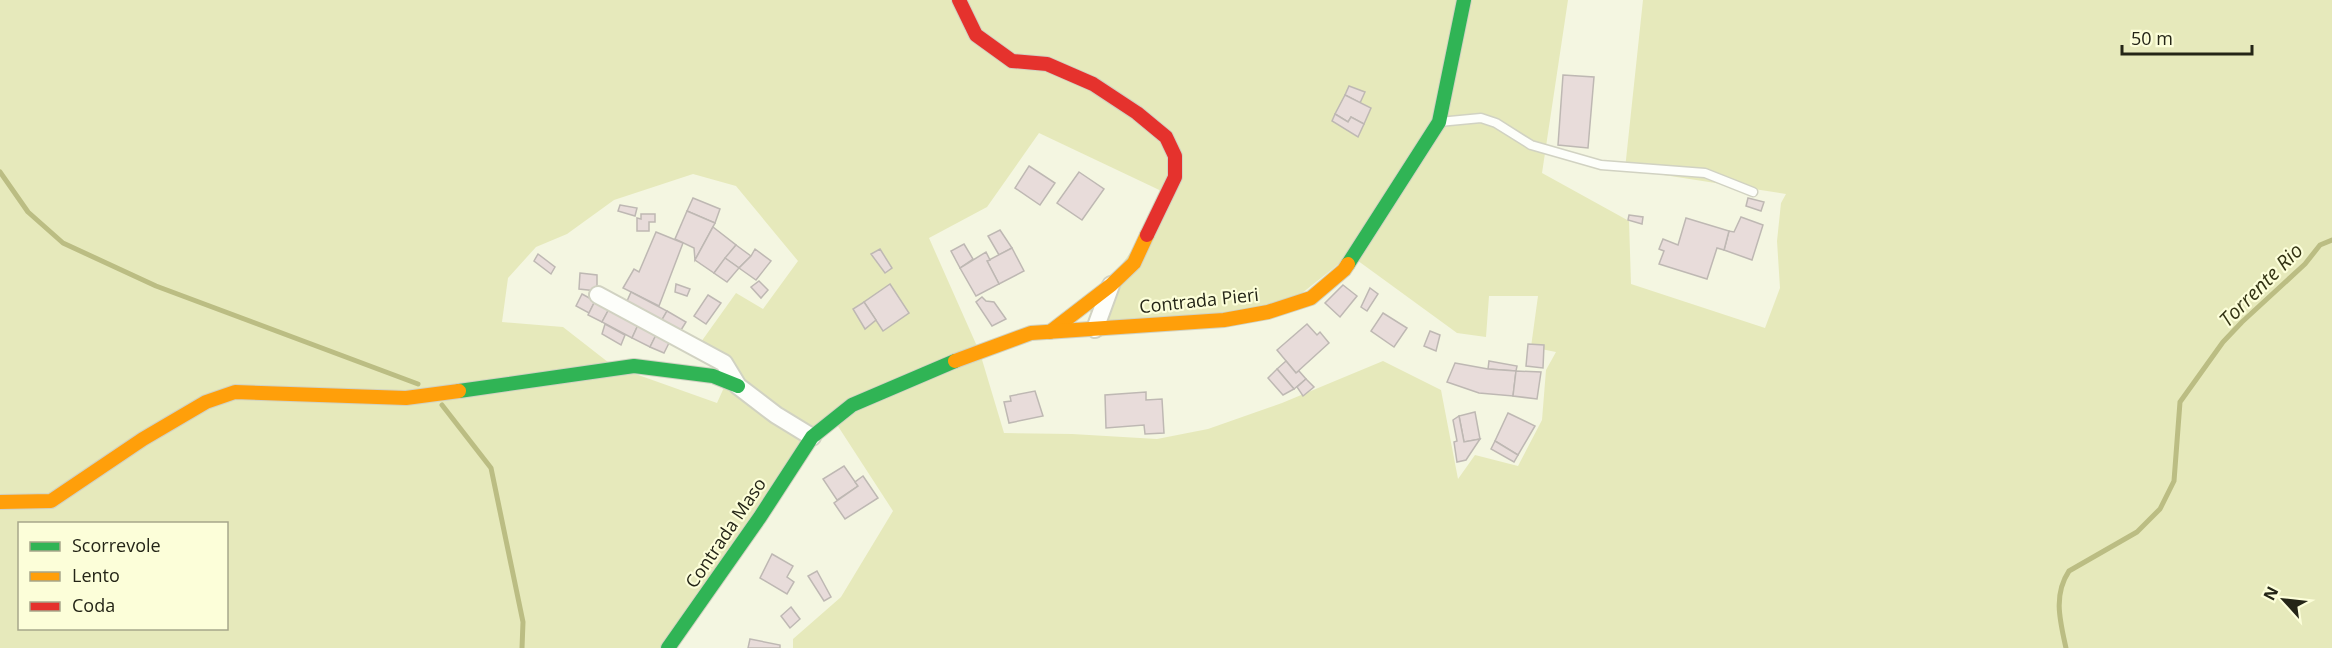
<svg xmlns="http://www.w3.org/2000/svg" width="2332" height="648" font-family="'Open Sans',sans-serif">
<rect width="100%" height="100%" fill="#f4f6e1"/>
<!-- green -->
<path fill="#e6e9bb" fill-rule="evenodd" d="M0,0H1568L1542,173L1629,221L1631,284L1765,328L1780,288L1777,241L1781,203L1786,194L1625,169L1643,0H2332V648H793V639L841,597L893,511L832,417L661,648H0ZM1039,133L1172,196L1088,310L1111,327L1282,309L1350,255L1457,333L1486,337L1489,296H1538L1531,347L1556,352L1546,370L1542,420L1518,466L1475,455L1458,479L1441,390L1383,361L1282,403L1208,429L1157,439L1072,434L1004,433L980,353L929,238L987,207ZM693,174L736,186L798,261L763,309L736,293L701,342L731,372L717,403L613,366L563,327L502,322L508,278L536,247L567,234L614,200ZM20,524H226V628H20Z"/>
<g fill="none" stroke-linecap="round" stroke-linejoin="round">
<!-- stream -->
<g stroke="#bbbd83" stroke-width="5">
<path d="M0,172L28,212L63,243L156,286L418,384"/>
<path d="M442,405L491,468L523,622L522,648"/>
<path d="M2066,648C2060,621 2053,595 2069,571L2137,532L2160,509L2174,481L2180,402L2223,342L2242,322L2305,264L2320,245L2332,240"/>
</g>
</g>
<!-- building -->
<g fill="#e8dcda" stroke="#beb8b3" stroke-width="1.5">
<path d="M1563,75L1594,77L1588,148L1558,145Z"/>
<path d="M1349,86L1365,92L1360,103L1345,95Z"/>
<path d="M1345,95L1371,108L1364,124L1351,117L1348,122L1335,114Z"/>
<path d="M1335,114L1348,122L1351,117L1364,124L1358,137L1332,121Z"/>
<path d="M1029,166L1055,183L1040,205L1015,188Z"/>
<path d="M1079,172L1104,189L1082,220L1057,203Z"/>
<path d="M693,198L720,209L715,223L687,211Z"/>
<path d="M1748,198L1764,202L1761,211L1746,206Z"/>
<path d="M620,205L637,208L635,216L618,211Z"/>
<path d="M687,211L715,223L695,260L694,248L675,239Z"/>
<path d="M641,214H655V222H649V231H637V218L641,219Z"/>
<path d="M1629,215L1643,217L1642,224L1628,220Z"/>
<path d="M1741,217L1763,225L1752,260L1724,250L1729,231L1734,232Z"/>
<path d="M1686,218L1729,231L1724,250L1717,248L1707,279L1659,264L1664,251L1659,249L1663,239L1678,245Z"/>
<path d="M713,227L736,245L714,273L695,260Z"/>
<path d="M1000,230L1012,248L999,255L988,236Z"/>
<path d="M656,232L683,243L659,306L623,288L634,269L639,272Z"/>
<path d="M964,244L973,259L960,268L951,251Z"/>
<path d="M736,245L751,256L739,268L725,258Z"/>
<path d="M1012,248L1024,271L999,284L987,261Z"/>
<path d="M755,249L771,261L756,280L739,268L751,256Z"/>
<path d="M880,249L892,268L885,273L871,254Z"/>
<path d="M986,252L990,260L987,261L999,284L976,296L960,268Z"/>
<path d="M538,254L555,267L551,274L534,261Z"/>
<path d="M725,258L739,268L727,282L714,273Z"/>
<path d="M580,273L597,275V291L579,289Z"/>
<path d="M759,281L768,290L761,298L751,287Z"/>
<path d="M676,284L690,289L687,296L675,292Z"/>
<path d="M890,284L909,313L883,331L864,302Z"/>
<path d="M1343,285L1357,296L1340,317L1325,303Z"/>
<path d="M1370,288L1378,294L1367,311L1361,307Z"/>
<path d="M631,292L667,311L659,325L624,308Z"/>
<path d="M582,294L595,301L589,313L576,306Z"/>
<path d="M708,295L721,303L706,324L694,316Z"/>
<path d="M982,297L986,301L994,302L1006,319L992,326L976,302Z"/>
<path d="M595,301L609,309L602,322L588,315Z"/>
<path d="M864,302L876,320L865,329L853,309Z"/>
<path d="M609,309L638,325L632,338L602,322Z"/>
<path d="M667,311L686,322L678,335L659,325Z"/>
<path d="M1383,313L1407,328L1394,347L1371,331Z"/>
<path d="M605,324L625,335L621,345L602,334Z"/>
<path d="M1307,324L1317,335L1320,332L1329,343L1296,373L1277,350Z"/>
<path d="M638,325L656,335L650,347L632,338Z"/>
<path d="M1430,331L1440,335L1436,351L1424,346Z"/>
<path d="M656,335L670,341L664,353L650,347Z"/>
<path d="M1528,344L1544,345L1543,368L1526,366Z"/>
<path d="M1286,361L1296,373L1299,371L1306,379L1294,389L1277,369Z"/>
<path d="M1489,361L1517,366L1516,371L1488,369Z"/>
<path d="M1455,363L1488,369L1516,371L1513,396L1479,393L1447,382Z"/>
<path d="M1277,369L1294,389L1283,395L1268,378Z"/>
<path d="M1516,371L1541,372L1537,399L1513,396Z"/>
<path d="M1306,379L1314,387L1303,396L1297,387Z"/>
<path d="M1035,391L1043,416L1009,423L1004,402L1011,401L1010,396Z"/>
<path d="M1146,392V400L1162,399L1164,433L1145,434L1144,425L1106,428L1105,395Z"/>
<path d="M1475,412L1480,439L1464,442L1459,416Z"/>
<path d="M1508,413L1535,426L1518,455L1495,441Z"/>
<path d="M1459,416L1464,442L1480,439L1466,460L1457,462L1454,442L1457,441L1453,420Z"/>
<path d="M1495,441L1518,455L1514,462L1491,449Z"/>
<path d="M844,466L858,486L837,500L823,479Z"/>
<path d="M863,476L878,498L845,519L834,503L858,486L855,482Z"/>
<path d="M772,554L793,566L787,577L794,582L787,594L760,578Z"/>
<path d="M817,571L831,597L824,601L808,576Z"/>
<path d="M791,607L800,619L790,628L781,616Z"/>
<path d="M750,639L780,645V648H748Z"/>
</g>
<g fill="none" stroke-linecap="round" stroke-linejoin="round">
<!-- lane casing -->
<g stroke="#d1d2c2" stroke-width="11">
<path id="lane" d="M1439,122L1481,118L1496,123L1531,145L1601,165L1705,173L1753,192"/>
</g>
<!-- street casing -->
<g stroke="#d1d2c2" stroke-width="20">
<g id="street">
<path d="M598,295L724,363L738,386L776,415L812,437"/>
<path d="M1095,329L1111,285"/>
</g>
</g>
<!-- fast casing -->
<g stroke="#d1d2c2" stroke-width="16">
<g id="fast">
<path d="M1348,264L1439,122L1464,0"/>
<path d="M459,391L634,366L713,376L738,386"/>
<path d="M668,648L760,517L812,437L852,405L955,361"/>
</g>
</g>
<!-- slow casing -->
<g stroke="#d1d2c2" stroke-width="16">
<g id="slow">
<path d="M1050,332L1111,285L1134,263L1147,235"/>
<path d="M955,361L1031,333L1224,320L1268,312L1311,298L1344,270L1348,264"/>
<path d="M0,502L51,501L143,439L206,402L235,392L406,398L459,391"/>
</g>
</g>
<!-- jam casing -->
<g stroke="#d1d2c2" stroke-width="16">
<path id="jam" d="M959,0L976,35L1012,61L1047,64L1093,84L1137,113L1166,137L1175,156V177L1147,235"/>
</g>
<!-- lane -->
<use href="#lane" stroke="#fdfefa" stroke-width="8"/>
<!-- street -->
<use href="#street" stroke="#fdfefa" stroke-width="16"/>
<!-- fast -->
<use href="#fast" stroke="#30b455" stroke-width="14"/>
<!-- slow -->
<use href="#slow" stroke="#ff9f0a" stroke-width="14"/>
<!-- jam -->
<use href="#jam" stroke="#e5322d" stroke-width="14"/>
</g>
<g text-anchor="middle" stroke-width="4.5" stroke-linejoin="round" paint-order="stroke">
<!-- street labels -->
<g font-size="18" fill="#242517" stroke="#fcfed9">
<text transform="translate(1199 301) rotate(-6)" y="6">Contrada Pieri</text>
<text transform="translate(726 533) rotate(-56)" y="6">Contrada Maso</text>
</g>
<!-- water labels -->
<g font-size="20" font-style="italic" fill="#333313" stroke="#fcfed9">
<text transform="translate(2261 285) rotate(-45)" y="7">Torrente Rio</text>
</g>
</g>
<!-- legend -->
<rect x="18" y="522" width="210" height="108" fill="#fcfed9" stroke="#a6a78b" stroke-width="1.5"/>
<rect x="30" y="542" width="30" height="9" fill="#30b455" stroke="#a6a78b" stroke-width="1.5"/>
<text x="72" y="552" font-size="18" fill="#242517">Scorrevole</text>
<rect x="30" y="572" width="30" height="9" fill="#ff9f0a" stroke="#a6a78b" stroke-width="1.5"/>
<text x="72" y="582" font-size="18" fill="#242517">Lento</text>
<rect x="30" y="602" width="30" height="9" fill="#e5322d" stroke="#a6a78b" stroke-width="1.5"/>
<text x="72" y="612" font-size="18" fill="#242517">Coda</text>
<!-- north arrow -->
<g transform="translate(2284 600) rotate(297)" stroke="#fcfed9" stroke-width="4.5" paint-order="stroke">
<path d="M0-4.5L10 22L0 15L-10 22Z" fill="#242517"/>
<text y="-9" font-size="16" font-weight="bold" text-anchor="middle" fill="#242517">N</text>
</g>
<!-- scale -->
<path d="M2122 45v9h130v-9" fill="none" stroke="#242517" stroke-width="3"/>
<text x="2131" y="45" font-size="18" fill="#242517" stroke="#fcfed9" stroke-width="4.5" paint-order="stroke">50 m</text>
</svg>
